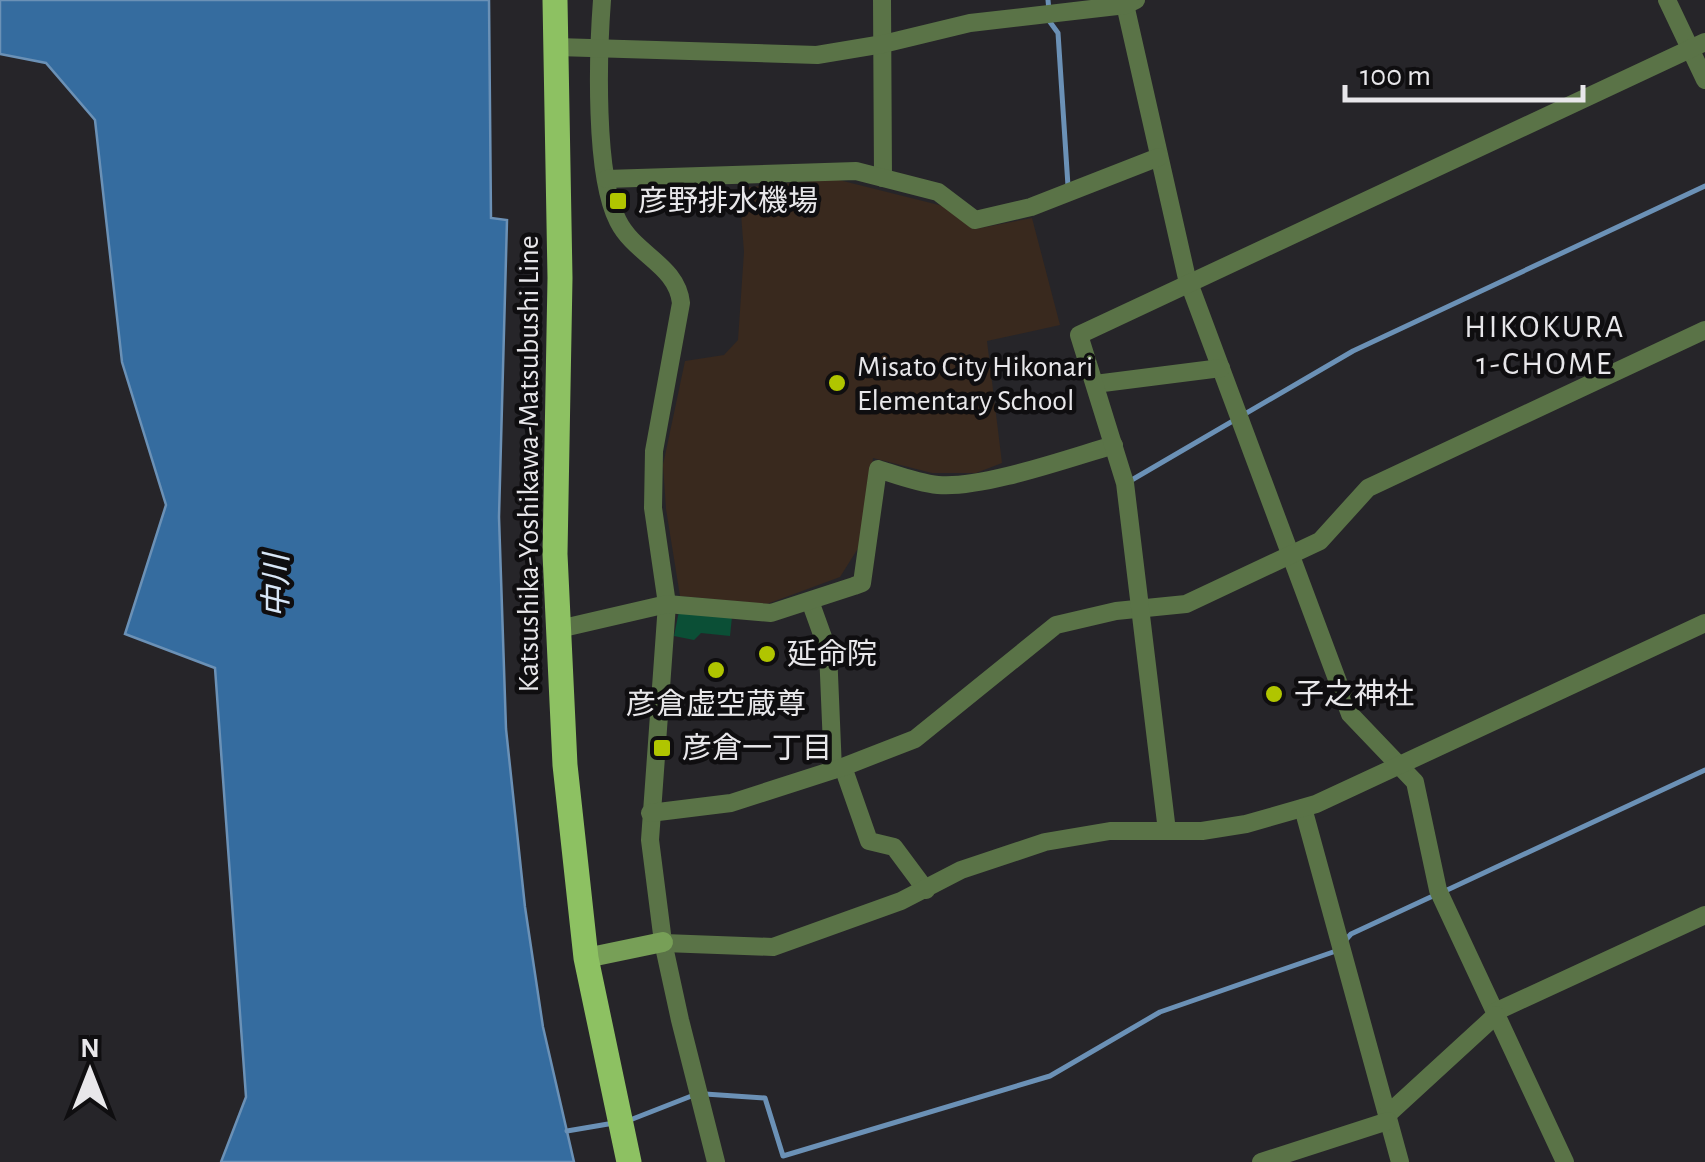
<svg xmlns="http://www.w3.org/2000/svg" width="1705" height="1162" font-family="'Alegreya Sans','Noto Sans JP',sans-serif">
<rect width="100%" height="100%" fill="#262529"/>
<!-- education -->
<path fill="#39291e" d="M835,179L947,207L975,229L1032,218L1060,325L987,341L1002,463L976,473H932L873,458L862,542L840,577L767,604L680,596L666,509L663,465L685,361L724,355L738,340L744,252L739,188Z"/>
<!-- green -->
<path fill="#0b4f36" d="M679,611L732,617L730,636L701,633L694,640L674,636Z"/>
<!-- water -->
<path fill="#356c9f" stroke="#6b91b6" stroke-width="2.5" d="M0,0H489L491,218L507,220L499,517L506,729L525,907L543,1027L574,1162H221L246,1097L215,668L125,634L166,505L122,362L95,120L46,63L0,54Z"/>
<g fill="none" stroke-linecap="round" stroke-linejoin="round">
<!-- stream -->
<g stroke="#6b91b6" stroke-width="5">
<path d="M1048,0L1050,22L1058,33L1068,186"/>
<path d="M1130,481L1353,351L1705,186"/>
<path d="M1445,891L1705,770"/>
<path d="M1343,943L1351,934L1435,895"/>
<path d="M705,1094L765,1098L783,1156L1050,1076L1160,1012L1336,951"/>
<path d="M630,1120L694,1095"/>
<path d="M567,1131L614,1123"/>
</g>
<!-- street -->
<g stroke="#5a7347" stroke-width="18">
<path d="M602,0C598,53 594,175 618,221C635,255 677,265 681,303L654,451L653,508L667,604L650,840L663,942L680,1020L716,1162"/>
<path d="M882,0L883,178"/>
<path d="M1124,0L1188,283"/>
<path d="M1667,0L1705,80"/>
<path d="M557,47L817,55L883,44L970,23L1126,5L1136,0"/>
<path d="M606,179L856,171L938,192L975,220L1031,207L1159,157"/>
<path d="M1189,283L1350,714L1415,782L1438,890L1565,1162"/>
<path d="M1095,384L1221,368"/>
<path d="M810,601L828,651L833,770"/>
<path d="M559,629L667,604L771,613L854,586L862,583L878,469C897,475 918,483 938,485C982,489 1069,458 1114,445"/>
<path d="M843,767L869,841L894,847L926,890"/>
<path d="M1303,808L1400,1162"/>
<path d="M650,813L731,803L843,767L915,739L1056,625L1116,611L1186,604L1320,541L1368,488L1705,330"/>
<path d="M1167,831L1125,483L1079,335L1705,42"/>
<path d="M664,943L773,947L901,901L961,870L1045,842L1110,831H1202L1246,824L1316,804L1705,623"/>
<path d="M1495,1012L1705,915"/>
<path d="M1387,1115L1496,1015"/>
<path d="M1261,1162L1388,1121"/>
</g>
<!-- secondary -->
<path stroke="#779f57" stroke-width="20" d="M586,958L663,942"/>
<!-- primary -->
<path stroke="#8dc162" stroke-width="25" d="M555,0L560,278L555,554L565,765L586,958L629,1162"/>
</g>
<!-- markers -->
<g fill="#b0c500" stroke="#0f0e10" stroke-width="4">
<rect x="608" y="191" width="20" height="20" rx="5"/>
<circle cx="837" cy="383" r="10"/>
<circle cx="767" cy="654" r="10"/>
<circle cx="716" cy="670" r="10"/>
<circle cx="1274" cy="694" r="10"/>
<rect x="652" y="738" width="20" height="20" rx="5"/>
</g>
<g text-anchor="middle" stroke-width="9" stroke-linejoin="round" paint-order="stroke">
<!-- poi labels -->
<g font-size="30" fill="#e8e7ea" stroke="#0f0e10" text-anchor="start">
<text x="638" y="211">彦野排水機場</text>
<text x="857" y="376">Misato City Hikonari<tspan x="857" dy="34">Elementary School</tspan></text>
<text x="787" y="664">延命院</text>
<text x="1294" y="704">子之神社</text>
<text x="716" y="714" text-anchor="middle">彦倉虚空蔵尊</text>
<text x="682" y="758">彦倉一丁目</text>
</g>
<!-- street labels -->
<g font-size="30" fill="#e8e7ea" stroke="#0f0e10">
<text transform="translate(528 464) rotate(-90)" y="10">Katsushika-Yoshikawa-Matsubushi Line</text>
</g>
<!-- neighbourhood labels -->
<g font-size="32" letter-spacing="2.5" fill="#e8e7ea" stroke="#0f0e10">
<text x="1545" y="337">HIKOKURA<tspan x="1545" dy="37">1-CHOME</tspan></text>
</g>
<!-- water labels -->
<g font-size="32" font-style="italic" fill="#d8e6f6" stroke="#0f0e10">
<text transform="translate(276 586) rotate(-90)" y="11">中川</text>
</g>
</g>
<!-- north arrow -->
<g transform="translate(90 1072)" stroke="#0f0e10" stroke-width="8" paint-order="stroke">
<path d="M0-8L18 38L0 25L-18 38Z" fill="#e8e7ea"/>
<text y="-15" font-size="28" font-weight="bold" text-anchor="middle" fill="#e8e7ea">N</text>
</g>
<!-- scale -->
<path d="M1345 85v15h238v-15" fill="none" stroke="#e8e7ea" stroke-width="5"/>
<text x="1360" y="85" font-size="30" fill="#e8e7ea" stroke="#0f0e10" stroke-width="8" paint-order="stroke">100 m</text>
</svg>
